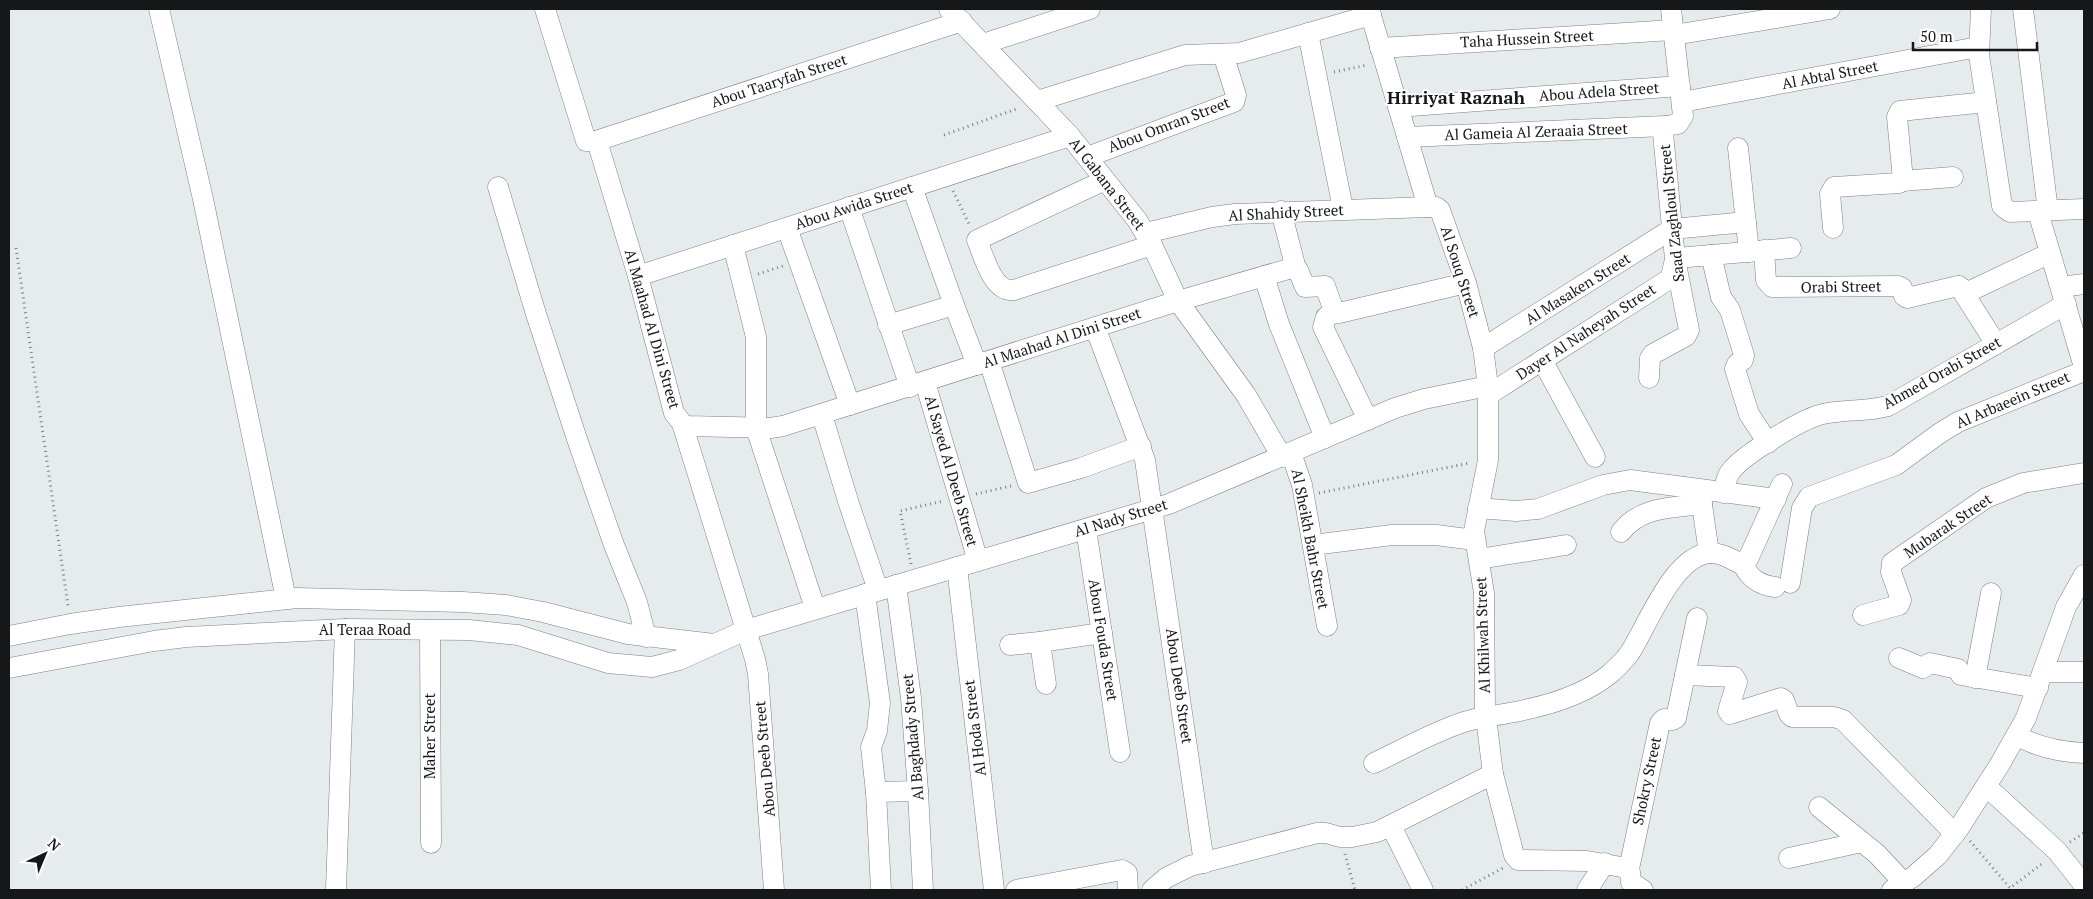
<svg xmlns="http://www.w3.org/2000/svg" width="2093" height="899" font-family="'PT Serif',serif">
<rect width="100%" height="100%" fill="#e6ebee"/>
<g fill="none" stroke-linecap="round" stroke-linejoin="round">
<!-- street casing -->
<g stroke="#7c8083" stroke-width="21">
<g id="street">
<path d="M159,9L203,199L286,599"/>
<path d="M545,9L586,141H597L638,276L674,413L682,423L687,426L770,428L783,426L1178,301L1292,268L1298,270L1305,287L1325,286L1333,308L1339,313L1466,283"/>
<path d="M949,9L1070,136L1137,220L1152,245L1178,301L1246,395L1282,457"/>
<path d="M1369,9L1428,207"/>
<path d="M1981,9L1979,55L2002,206L2010,212L2084,209"/>
<path d="M2023,9L2048,211"/>
<path d="M1308,33L1343,209"/>
<path d="M1674,35L1830,9"/>
<path d="M983,44L1090,9"/>
<path d="M1380,48L1673,30"/>
<path d="M1037,101L1185,55L1239,53L1371,15"/>
<path d="M1682,102L1978,47"/>
<path d="M1398,107L1680,86"/>
<path d="M1407,137L1666,126"/>
<path d="M596,141L962,21"/>
<path d="M1738,148L1749,252"/>
<path d="M1087,157L1234,102L1236,95L1223,54"/>
<path d="M1105,180L977,240C984,257 993,293 1014,290L1152,245"/>
<path d="M1902,181L1953,177"/>
<path d="M498,187L536,314L577,439L614,545L637,602L646,637"/>
<path d="M912,187L954,305"/>
<path d="M849,207L910,387"/>
<path d="M1281,211L1296,269"/>
<path d="M2038,212L2084,367"/>
<path d="M787,228L850,405"/>
<path d="M1833,228L1830,194L1834,187L1899,183L1903,180L1897,117L1900,111L1986,102"/>
<path d="M1146,233L1212,217L1235,214L1428,207H1436L1440,210L1466,283L1483,348L1488,386V460L1474,531L1484,593L1485,709L1493,774"/>
<path d="M733,245L756,337V428L815,608"/>
<path d="M1764,250L1766,280L1772,287L1898,286L1902,288L1904,296L1907,298L1958,286L1968,292L2050,253"/>
<path d="M1711,255L1721,297L1730,310L1744,355L1743,360L1737,364L1735,369L1749,414L1768,443"/>
<path d="M638,276L1070,136"/>
<path d="M1264,276L1279,324L1325,438"/>
<path d="M1959,286L1996,344"/>
<path d="M2061,287L2084,284"/>
<path d="M1336,312L1326,317L1323,327L1368,420"/>
<path d="M888,325L954,305L977,365"/>
<path d="M1095,327L1145,460L1204,863"/>
<path d="M1483,348L1672,229L1746,222"/>
<path d="M1542,360L1595,457"/>
<path d="M989,361L1028,483L1081,468L1141,446"/>
<path d="M1649,378L1650,358L1653,354L1686,336L1689,330L1675,259L1663,133L1666,126L1678,124L1683,116L1671,9"/>
<path d="M925,382L978,561"/>
<path d="M1488,395L1668,280C1675,273 1671,264 1677,258L1791,248"/>
<path d="M822,415L849,504L878,590"/>
<path d="M682,423L755,659L758,674L774,890"/>
<path d="M1291,453L1302,485L1327,626"/>
<path d="M1700,491L1709,553"/>
<path d="M1724,493C1725,485 1726,477 1731,471C1743,455 1803,418 1823,414C1845,409 1866,412 1888,406L2066,304"/>
<path d="M1478,508L1516,511L1538,509L1603,485L1630,480L1776,499"/>
<path d="M1086,529L1120,752"/>
<path d="M1621,532C1641,506 1672,508 1702,504"/>
<path d="M1313,545L1392,535H1436L1475,540"/>
<path d="M1479,559L1566,545"/>
<path d="M1742,563C1749,578 1759,585 1775,587"/>
<path d="M957,567L994,890"/>
<path d="M1790,583L1802,508L1809,497L1896,465L1940,433L1958,422L2084,371"/>
<path d="M896,585L911,698L918,791L923,890"/>
<path d="M865,594L880,703L877,731L871,747L876,792L918,791"/>
<path d="M1863,615L1899,605L1901,600L1891,572L1892,563L1986,498L2023,483L2084,473"/>
<path d="M430,630L431,843"/>
<path d="M9,636L70,624L119,617L297,598L463,602L506,605L543,612L628,634L714,644"/>
<path d="M1010,645L1040,642"/>
<path d="M1899,658L1923,668L1930,663L1958,669L1961,675L2038,688"/>
<path d="M9,668L154,641L186,637L345,629L469,630L518,635L608,663L652,667L679,660L746,630L1169,504L1395,408L1424,399L1488,386"/>
<path d="M2043,672H2084"/>
<path d="M1685,675L1734,677L1737,682L1728,711L1730,714L1781,698L1784,700L1789,714L1792,717H1834L1843,720L1955,834"/>
<path d="M1975,678L1991,593"/>
<path d="M1046,684L1040,642L1102,633"/>
<path d="M2017,736C2038,747 2060,752 2084,753"/>
<path d="M1374,763C1404,749 1433,732 1464,722C1479,717 1494,716 1509,713C1543,707 1584,696 1611,673C1617,667 1624,661 1629,654C1647,627 1673,555 1710,553C1721,553 1730,558 1739,563L1748,559L1782,484"/>
<path d="M1986,786L2057,851L2084,885"/>
<path d="M876,792L881,890"/>
<path d="M1819,807L1877,854L1904,883"/>
<path d="M1391,826L1423,890"/>
<path d="M1789,858L1862,842"/>
<path d="M1629,869L1660,723L1664,719L1672,720L1676,718L1697,618"/>
<path d="M336,890L345,629"/>
<path d="M1016,890L1122,870L1127,873L1128,890"/>
<path d="M1152,890L1166,878L1190,866L1317,833H1326L1340,837H1352L1377,832L1493,774L1514,855L1518,860L1587,861L1627,868L1630,872L1631,882L1643,890"/>
<path d="M1587,890L1605,863"/>
<path d="M1892,890L1913,877L1938,855L1959,828L2000,764L2026,718L2066,607L2084,575"/>
</g>
</g>
<!-- path -->
<g stroke="#7c7f81" stroke-width="3" stroke-dasharray="1 4" stroke-linecap="butt">
<path d="M1334,72L1367,65"/>
<path d="M944,135L1019,108"/>
<path d="M953,191L970,226"/>
<path d="M16,248L68,606"/>
<path d="M758,274L783,266"/>
<path d="M1319,493L1470,463"/>
<path d="M976,494L1011,486"/>
<path d="M911,564L900,511L943,501"/>
<path d="M1970,841L2010,888L2043,863"/>
<path d="M2070,842L2084,833"/>
<path d="M1345,854L1355,890"/>
<path d="M1462,890L1503,868"/>
</g>
<!-- street -->
<use href="#street" stroke="#fff" stroke-width="20"/>
</g>
<g text-anchor="middle" stroke-width="4" stroke-linejoin="round" paint-order="stroke">
<!-- street labels -->
<g font-size="15" fill="#161718" stroke="#fff">
<text transform="translate(1527 39) rotate(-3)" y="5">Taha Hussein Street</text>
<text transform="translate(1830 75) rotate(-11)" y="5">Al Abtal Street</text>
<text transform="translate(779 81) rotate(-18)" y="5">Abou Taaryfah Street</text>
<text transform="translate(1599 92) rotate(-4)" y="5">Abou Adela Street</text>
<text transform="translate(1169 125) rotate(-21)" y="5">Abou Omran Street</text>
<text transform="translate(1536 132) rotate(-2)" y="5">Al Gameia Al Zeraaia Street</text>
<text transform="translate(1107 184) rotate(52)" y="5">Al Gabana Street</text>
<text transform="translate(854 206) rotate(-18)" y="5">Abou Awida Street</text>
<text transform="translate(1286 213) rotate(-3)" y="5">Al Shahidy Street</text>
<text transform="translate(1672 213) rotate(-96)" y="5">Saad Zaghloul Street</text>
<text transform="translate(1460 272) rotate(72)" y="5">Al Souq Street</text>
<text transform="translate(1841 287) rotate(-1)" y="5">Orabi Street</text>
<text transform="translate(1578 289) rotate(-32)" y="5">Al Masaken Street</text>
<text transform="translate(652 329) rotate(74)" y="5">Al Maahad Al Dini Street</text>
<text transform="translate(1586 332) rotate(-33)" y="5">Dayer Al Naheyah Street</text>
<text transform="translate(1062 338) rotate(-18)" y="5">Al Maahad Al Dini Street</text>
<text transform="translate(1942 373) rotate(-29)" y="5">Ahmed Orabi Street</text>
<text transform="translate(2013 400) rotate(-23)" y="5">Al Arbaeein Street</text>
<text transform="translate(951 471) rotate(74)" y="5">Al Sayed Al Deeb Street</text>
<text transform="translate(1121 518) rotate(-17)" y="5">Al Nady Street</text>
<text transform="translate(1948 526) rotate(-34)" y="5">Mubarak Street</text>
<text transform="translate(1310 539) rotate(79)" y="5">Al Sheikh Bahr Street</text>
<text x="365" y="635">Al Teraa Road</text>
<text transform="translate(1483 635) rotate(-92)" y="5">Al Khilwah Street</text>
<text transform="translate(1103 640) rotate(81)" y="5">Abou Fouda Street</text>
<text transform="translate(1179 686) rotate(82)" y="5">Abou Deeb Street</text>
<text transform="translate(975 728) rotate(-97)" y="5">Al Hoda Street</text>
<text transform="translate(430 736) rotate(-90)" y="5">Maher Street</text>
<text transform="translate(913 737) rotate(-95)" y="5">Al Baghdady Street</text>
<text transform="translate(765 759) rotate(-95)" y="5">Abou Deeb Street</text>
<text transform="translate(1647 781) rotate(-78)" y="5">Shokry Street</text>
</g>
<!-- quarter labels -->
<g font-size="18" font-weight="bold" fill="#161718" stroke="#fff">
<text x="1456" y="104">Hirriyat Raznah</text>
</g>
</g>
<!-- border -->
<rect width="2093" height="899" fill="none" stroke="#161718" stroke-width="20"/>
<!-- north arrow -->
<g transform="translate(45 854) rotate(44)" stroke="#ffffff" stroke-width="4" paint-order="stroke">
<path d="M0-4L9 19L0 12L-9 19Z" fill="#161718"/>
<text y="-8" font-size="14" font-weight="bold" text-anchor="middle" fill="#161718">N</text>
</g>
<!-- scale -->
<path d="M1913 42v8h124v-8" fill="none" stroke="#161718" stroke-width="2.5"/>
<text x="1920" y="42" font-size="15" fill="#161718" stroke="#ffffff" stroke-width="4" paint-order="stroke">50 m</text>
</svg>
